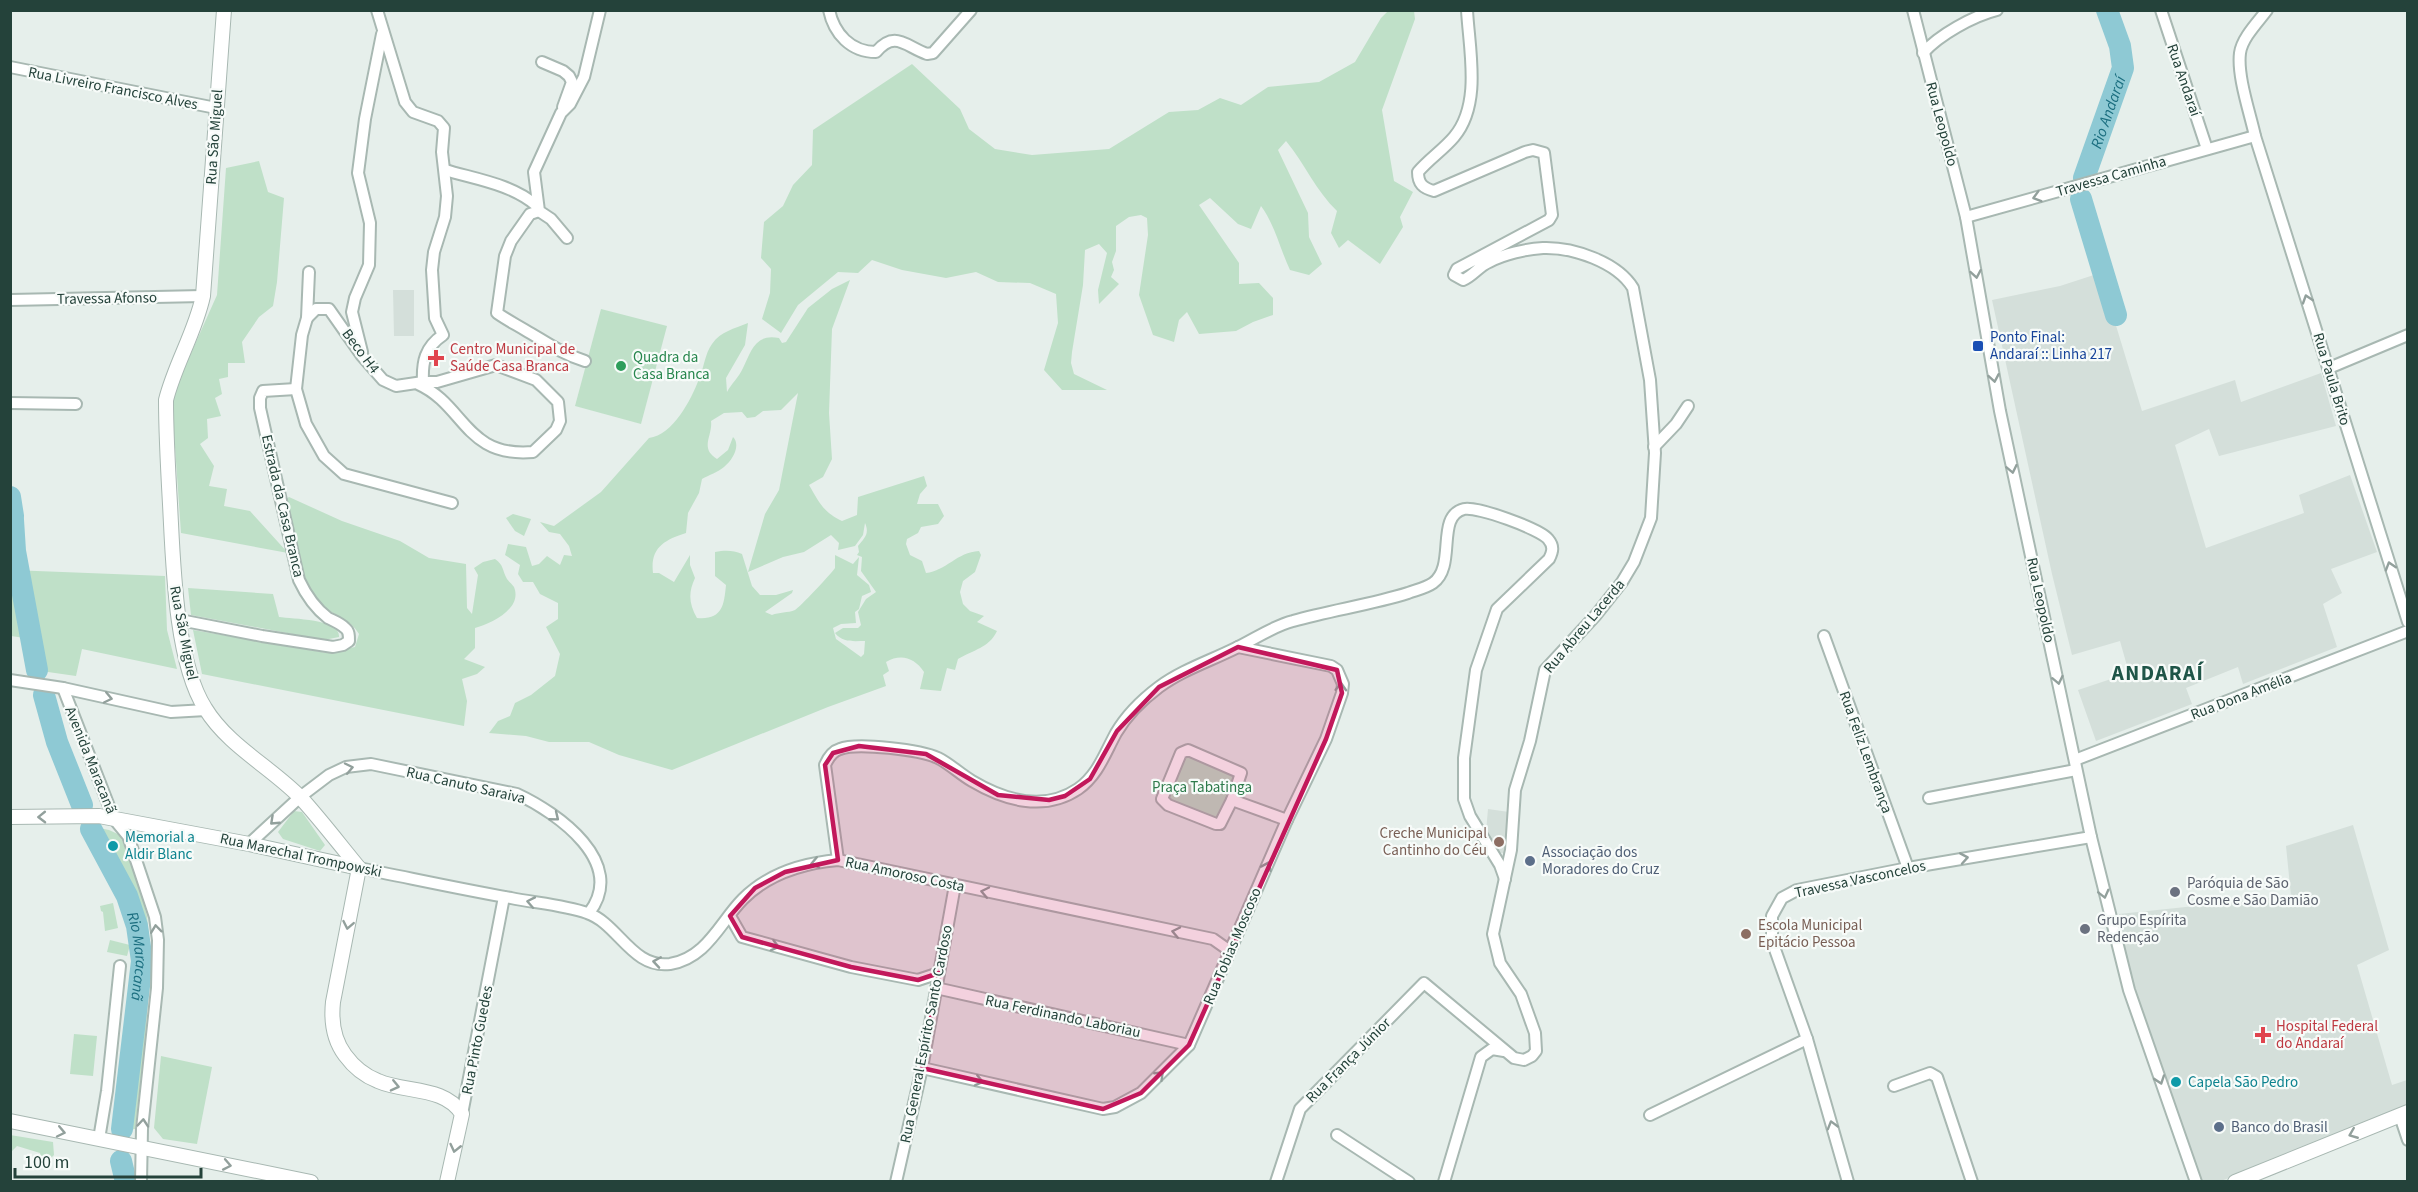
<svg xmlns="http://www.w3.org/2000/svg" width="2418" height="1192" font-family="'Source Sans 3',sans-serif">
<rect width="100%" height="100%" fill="#e6efeb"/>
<!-- built -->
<g fill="#d4dfda">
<path d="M2100,273L2142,411L2235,380L2241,402L2321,373L2336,426L2219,456L2209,429L2175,445L2206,548L2304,513L2299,495L2350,475L2377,552L2331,569L2342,593L2323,604L2337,647L2243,684L2238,667L2186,688L2192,704L2096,741L2078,690L2129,673L2120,641L2072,655L2052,574L1992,300L2060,286Z"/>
<path d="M393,290H414V336H394Z"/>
<path d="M1488,809L1509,812L1506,854L1498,852L1486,832Z"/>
<path d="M2353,825L2389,950L2357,965L2392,1085L2407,1080V1108L2221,1181H2199L2133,990L2119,914L2291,896L2286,846Z"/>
</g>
<!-- green -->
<g fill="#bfe0c8" fill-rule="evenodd">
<path d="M1388,11H1414L1415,19L1382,110L1394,181L1413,192L1400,217L1403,227L1380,264L1348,240L1339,248L1331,233L1337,211C1316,191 1305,164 1286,141L1278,150L1308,213L1309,237L1322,264L1309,275L1290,270C1280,249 1275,225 1261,206L1251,229L1238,224L1210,198L1199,205L1239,263V284L1259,283L1273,298V315L1253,322L1236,331L1199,334L1187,312L1179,320L1174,342L1153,335L1139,295L1148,235L1147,218L1141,215L1129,217L1116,226V251L1112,262L1114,270L1111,277L1119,284L1099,304L1098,290L1107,253L1099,244L1085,250L1083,285L1072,352L1071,363L1074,374L1107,390H1062L1044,370L1058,323L1056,294L1030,283L998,282L976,272L946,278L902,270L872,260L858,273L838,272L798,305L781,333L762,319L770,293L771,269L761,258L764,222L783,206L793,185L812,165L813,130L912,64L960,109L969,129L995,149L1032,155L1109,149L1169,112L1198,110L1220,98L1241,105L1268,87L1319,82L1355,62L1381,18Z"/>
<path d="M259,161L268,192L284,198L277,282L273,306L259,317L242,342L245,363H228V377L219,379L222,394L215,398L221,416L207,419L208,438L200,444L214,466L209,486L227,489L224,506L250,511L288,553L181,533L172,404L179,380L217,295L226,168Z"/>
<path d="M850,280L832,329L829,413L832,459L823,477L809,485C819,502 823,512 842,521L857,515L858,497L924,476L927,486L920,494L917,504H938L944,516L938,524L921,527L918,533L907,539L906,544L910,555L922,561L926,573C946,571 957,552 979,551L981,555L975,572L963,581L960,592L963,604L970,611L984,616L977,622L997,631C989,648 973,650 958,659L955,670L947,668L941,691L920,689L924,672C915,658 901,653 886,662L889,671L883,675L886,686L828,707L672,770L619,755L589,742H549L526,736L489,733L498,721L510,716L515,703L531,695L555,676L560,654L546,627L558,619V603L540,594L533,582H523L518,574L520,565L505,555L508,544L526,547L532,566L539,564L547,556L560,565L564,555L572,556L569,546L560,534L549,532L540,522L554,526L601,492L649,438C673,435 691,400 699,379C704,368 705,353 712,344C721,331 734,329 748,323L745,345L726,378L727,392C731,384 739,377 743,368C751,352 755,333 779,338L782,343L786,342L808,308L832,289ZM798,393L779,490L765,514L748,572L783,557L804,552L831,535L839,543L838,550L855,546L863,535L865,523C870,534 864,538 858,546L859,552L857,555L862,557L861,571L876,592L866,599L858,612L861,625L858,628H843L835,633C843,643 854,641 865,641L864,654L861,657L836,639L833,628L841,624L856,623L855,612L859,609L862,596L871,592L869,585L857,575L859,557L853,564L835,555V568C831,574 799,608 795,610C788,613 779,612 772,615L765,612L792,593L793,590L776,595H760L752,586L742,554C733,550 725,550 715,552V576L726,585C724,606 722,620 697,618C689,604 688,593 695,578L690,565V555L674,582L659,573H653C650,548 664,540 686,533L688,513L699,493L702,479C709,475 718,472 724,467C733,460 741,445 733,437L728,450L717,459C699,448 713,436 711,421L724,413L742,412L747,418L755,417L763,411L781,410Z"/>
<path d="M601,309L667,326L641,424L575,406Z"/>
<path d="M289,497L342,521L400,541L429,558L466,564L467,608L472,614L478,575L474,568L483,562L495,559C504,565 502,570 507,579C509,582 512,584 514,587C523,609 490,624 475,628V648L464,659L485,667L477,674L462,679L467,701L464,726L202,674L193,630L327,653L355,647L359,634C350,618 330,615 319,602C297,578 292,530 286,499Z"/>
<path d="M513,514L531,519L524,536L515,531L506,518Z"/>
<path d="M11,570L165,576L167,630L177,669L82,649L76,676L34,670L25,638L11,636Z"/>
<path d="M188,588L273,594L279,617C293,619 341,619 339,637L324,640L191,615Z"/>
<path d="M1184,752L1239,773L1222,821L1166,801Z"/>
<path d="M294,811L302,812L325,845L320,851L283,839L278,832Z"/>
<path d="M99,828L109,830L120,835L139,885L147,916L151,959L145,1043L135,1129L129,1130L143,1042L144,1002L148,971L147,951L144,927L133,893Z"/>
<path d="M113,903L118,928L105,931L103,912L101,911L100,906Z"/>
<path d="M110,940L130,945L127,956L107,952Z"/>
<path d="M74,1034L97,1036L93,1076L70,1074Z"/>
<path d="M161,1056L212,1067L197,1144L163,1139L154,1128Z"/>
<path d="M10,1135L53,1142L54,1155L50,1159L41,1157L40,1153L17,1146L11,1152Z"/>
</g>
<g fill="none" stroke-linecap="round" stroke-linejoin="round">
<!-- river -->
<g stroke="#8ec9d4" stroke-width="22">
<path id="s1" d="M2084,178L2123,68L2120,46L2107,10"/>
<path d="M2081,199L2116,315"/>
<path d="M10,497L13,516"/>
<path d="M13,520L15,551L37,670"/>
<path d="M44,695L57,742L82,805"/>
<path id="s2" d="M91,829L127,896L137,926L142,961L122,1129"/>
<path d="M121,1161L126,1182"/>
</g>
<!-- minor casing -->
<g stroke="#a8b8b2" stroke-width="14">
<g id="minor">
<path d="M377,10L405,102L413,112L438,121L444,128L442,152L447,196L445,217L434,252L432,270L435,318L443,335C425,347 422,362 423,382"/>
<path d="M829,10C834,34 851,52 876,52C895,30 905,46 927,54L933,53L971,10"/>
<path d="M1913,10L1966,217L2000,411L2091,837L2129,990L2196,1182"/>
<path d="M2161,10L2207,149"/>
<path d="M2267,10C2258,22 2242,38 2240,53C2237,76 2250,113 2255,136L2408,622"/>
<path d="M1923,53C1939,35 1973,16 1997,10"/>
<path d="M542,62L563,71L569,76L572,82L563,107"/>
<path d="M10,67L216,108"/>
<path d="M445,170C475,179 512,184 537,206"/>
<path d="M539,211L530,214L511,241L505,256L497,313C507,320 515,324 525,330C546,342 562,354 585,361"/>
<path d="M1966,217L2255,136"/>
<path d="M567,238L551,219L539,211L534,172L561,113L570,104L584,77L600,10"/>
<path d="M309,272L307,318L302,335L296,389L306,424L324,456L344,474L452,503"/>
<path d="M10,300L203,296"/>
<path d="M307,318L316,309H329L362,356L383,380L396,386L423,382H437L496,365L536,380L558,402L560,421L556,430L533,452C465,458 465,405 418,384"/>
<path d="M362,352L352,312L355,298L369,265L370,223L358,173L365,119L382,34"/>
<path d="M2329,368L2408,335"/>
<path d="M10,403L76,404"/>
<path d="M1654,447L1676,424L1688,406"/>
<path d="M180,620L262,636L333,647L343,645L349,641C349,635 349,631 345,628C340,623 334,621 328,618C315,608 306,595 299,580L260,408V398L263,391L296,389"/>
<path d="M1824,636L1908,868"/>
<path d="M10,680L63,688L171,712L206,710"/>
<path d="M63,688L114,819L128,836L155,917L158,940L157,988L142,1129L141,1182"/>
<path d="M1188,750L1241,773L1232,800L1220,824H1216L1168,805L1162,799L1181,753Z"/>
<path d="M2075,760L2408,631"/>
<path d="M1929,798L2076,770"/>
<path d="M1232,800L1287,820"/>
<path d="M249,844L300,797L329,775L346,767L371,764L517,794C558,813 628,863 589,913"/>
<path d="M838,860L825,765C828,758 833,751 840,749C857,742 921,750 938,758C950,764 960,774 972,781C1004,800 1044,812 1078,789C1098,775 1105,753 1116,733C1126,716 1143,699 1159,687C1182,670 1210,661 1236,648C1255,639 1273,626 1293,621C1331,610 1370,605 1408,593C1416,590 1426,588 1433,583C1457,566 1435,516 1464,509C1477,506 1540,529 1548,539C1554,546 1553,551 1549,559L1497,609L1476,670L1464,758V799L1470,816L1500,865L1505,879"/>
<path d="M359,868C410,878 460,889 511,898C536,903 564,905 587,913C618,923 632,969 670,964C707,958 720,922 743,899C768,874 804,863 838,860L1213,939L1230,951"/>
<path d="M730,916L742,937L851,967L918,980L939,973"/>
<path d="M936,988L1189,1045"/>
<path d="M922,1068L1103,1109L1115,1107L1141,1093L1189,1045L1287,820L1326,739L1342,693L1343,684L1337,670L1331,666L1238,647"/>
<path d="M1894,1086L1930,1073L1937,1077L1972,1182"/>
<path d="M462,1114L504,897"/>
<path d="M1650,1115L1807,1039"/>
<path d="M2400,1116L2408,1140"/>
<path d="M1337,1135L1409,1182"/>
<path d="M99,1139L107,1091L120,966"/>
<path d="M896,1182L922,1068L955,885"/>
<path d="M1276,1182L1300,1109L1424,983L1514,1058L1524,1060L1532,1056L1536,1051L1535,1033L1521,994L1500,963L1493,934L1511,850L1515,790L1530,741L1545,670L1596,615L1622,582L1634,562L1651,518L1655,453L1650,380L1633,288C1617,262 1573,247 1543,248C1526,249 1504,254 1489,262C1479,266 1473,276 1463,280L1454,275L1457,269L1549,220L1552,215L1544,153L1533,150L1525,152L1434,191C1423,188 1418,184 1418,172C1429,159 1443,150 1454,137C1482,104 1469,49 1467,10"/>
<path d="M1444,1182L1481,1057L1492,1049L1504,1051"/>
<path d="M1848,1182L1807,1039L1772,941V916L1782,898L1797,890L1908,868L2091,837"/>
</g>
</g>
<!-- tertiary casing -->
<g stroke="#a8b8b2" stroke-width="16">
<g id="tertiary">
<path d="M224,10L203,296C195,333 175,364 166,400C166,434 168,469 170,504C173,560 175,661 205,708C228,746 271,767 301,798C321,820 340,845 359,868"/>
<path d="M10,817L99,816L249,844L359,868"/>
<path d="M359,868L333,1002C331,1021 333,1039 345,1055C353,1066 365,1076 378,1081C405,1093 445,1086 462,1114L447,1182"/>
<path d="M10,1121L311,1182"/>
<path d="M2235,1182L2408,1112"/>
</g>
</g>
<!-- minor -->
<use href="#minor" stroke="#fff" stroke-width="10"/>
<!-- tertiary -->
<use href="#tertiary" stroke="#fff" stroke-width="14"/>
</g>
<!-- one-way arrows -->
<defs><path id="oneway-chevron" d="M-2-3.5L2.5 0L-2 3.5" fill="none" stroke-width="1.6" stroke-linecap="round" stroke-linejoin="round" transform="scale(1.5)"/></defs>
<g stroke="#92a09c">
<use href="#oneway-chevron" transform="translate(2037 197) rotate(164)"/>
<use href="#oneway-chevron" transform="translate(1976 274) rotate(80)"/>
<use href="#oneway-chevron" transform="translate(2307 299) rotate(-108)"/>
<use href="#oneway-chevron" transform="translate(1994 378) rotate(80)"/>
<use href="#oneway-chevron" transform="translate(2012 469) rotate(78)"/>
<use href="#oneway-chevron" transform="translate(2390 566) rotate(-107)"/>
<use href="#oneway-chevron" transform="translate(2058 680) rotate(78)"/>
<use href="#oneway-chevron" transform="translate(1341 687) rotate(-87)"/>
<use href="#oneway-chevron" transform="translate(108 698) rotate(12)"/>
<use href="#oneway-chevron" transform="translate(349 768) rotate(-12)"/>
<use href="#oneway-chevron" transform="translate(42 817) rotate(179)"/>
<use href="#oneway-chevron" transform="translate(555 817) rotate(39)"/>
<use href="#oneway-chevron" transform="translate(274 821) rotate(137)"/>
<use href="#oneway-chevron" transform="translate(1964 858) rotate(-10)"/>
<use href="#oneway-chevron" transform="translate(815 863) rotate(168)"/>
<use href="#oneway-chevron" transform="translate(1267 866) rotate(-66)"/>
<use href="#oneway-chevron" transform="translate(985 892) rotate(-168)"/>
<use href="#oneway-chevron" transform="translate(2104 894) rotate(76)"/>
<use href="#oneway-chevron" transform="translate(531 902) rotate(-169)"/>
<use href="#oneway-chevron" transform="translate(348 925) rotate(101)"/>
<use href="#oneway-chevron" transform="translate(156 929) rotate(-97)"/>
<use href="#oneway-chevron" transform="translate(1176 932) rotate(-168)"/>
<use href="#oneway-chevron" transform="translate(775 946) rotate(15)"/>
<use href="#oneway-chevron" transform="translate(657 962) rotate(-171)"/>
<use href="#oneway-chevron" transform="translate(1160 1075) rotate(-44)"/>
<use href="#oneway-chevron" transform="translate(2160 1080) rotate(71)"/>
<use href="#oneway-chevron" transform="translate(979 1081) rotate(13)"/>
<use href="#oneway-chevron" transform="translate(395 1086) rotate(13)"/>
<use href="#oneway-chevron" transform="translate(143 1123) rotate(-85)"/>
<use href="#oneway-chevron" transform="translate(1832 1125) rotate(-106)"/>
<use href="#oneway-chevron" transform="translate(61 1132) rotate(12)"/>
<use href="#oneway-chevron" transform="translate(2353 1134) rotate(158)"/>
<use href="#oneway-chevron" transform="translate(455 1148) rotate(103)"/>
<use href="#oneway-chevron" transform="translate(227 1165) rotate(11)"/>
</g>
<!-- marked area -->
<path fill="#c2185b" fill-opacity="0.2" stroke="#c2185b" stroke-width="4.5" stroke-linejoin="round" d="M1238,647L1337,670L1342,693L1326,739L1189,1045L1141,1093L1103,1109L922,1068L939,973L918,980L851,967L742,937L730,916L755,888L785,872L838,860L825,765L833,753L859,746L926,754L998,795L1049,800L1065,796L1090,779L1117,731L1159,687Z"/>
<!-- markers -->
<rect fill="#1a4fb4" stroke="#f7fbf9" stroke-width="2" x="1972" y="340" width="12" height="12" rx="3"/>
<g fill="#e0444e" stroke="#f7fbf9" stroke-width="2">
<path d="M433 349h6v6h6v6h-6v6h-6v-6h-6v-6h6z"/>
<path d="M2260 1026h6v6h6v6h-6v6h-6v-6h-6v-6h6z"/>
</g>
<circle fill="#2e9e5b" stroke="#f7fbf9" stroke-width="2" cx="621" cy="366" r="6"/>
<g fill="#8d6e63" stroke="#f7fbf9" stroke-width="2">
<circle cx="1499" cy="842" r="6"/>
<circle cx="1746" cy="934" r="6"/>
</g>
<g fill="#0f9aa8" stroke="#f7fbf9" stroke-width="2">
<circle cx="113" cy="846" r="6"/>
<circle cx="2176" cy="1082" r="6"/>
</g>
<g fill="#5c6f8a" stroke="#f7fbf9" stroke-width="2">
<circle cx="1530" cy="861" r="6"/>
<circle cx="2219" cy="1127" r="6"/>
</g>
<g fill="#6b7280" stroke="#f7fbf9" stroke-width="2">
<circle cx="2175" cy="892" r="6"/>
<circle cx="2085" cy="929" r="6"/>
</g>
<g text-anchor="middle" stroke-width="4.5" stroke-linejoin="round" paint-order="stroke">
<!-- street labels -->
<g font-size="15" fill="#24423a" stroke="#f7fbf9">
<text transform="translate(2184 80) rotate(71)" y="5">Rua Andaraí</text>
<text transform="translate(113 88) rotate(11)" y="5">Rua Livreiro Francisco Alves</text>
<text transform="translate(1942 124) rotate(75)" y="5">Rua Leopoldo</text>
<text transform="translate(214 137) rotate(-86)" y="5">Rua São Miguel</text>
<text transform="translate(2111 176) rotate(-16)" y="5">Travessa Caminha</text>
<text transform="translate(107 298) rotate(-1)" y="5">Travessa Afonso</text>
<text transform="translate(361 351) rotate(53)" y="5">Beco H4</text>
<text transform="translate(2332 379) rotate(73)" y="5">Rua Paula Brito</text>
<text transform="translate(283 506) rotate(77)" y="5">Estrada da Casa Branca</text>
<text transform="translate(2041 600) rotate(78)" y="5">Rua Leopoldo</text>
<text transform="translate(1584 626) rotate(-50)" y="5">Rua Abreu Lacerda</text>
<text transform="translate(184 633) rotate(79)" y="5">Rua São Miguel</text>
<text transform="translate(2241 696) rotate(-21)" y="5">Rua Dona Amélia</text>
<text transform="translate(1866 752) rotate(70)" y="5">Rua Feliz Lembrança</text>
<text transform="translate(91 760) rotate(68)" y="5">Avenida Maracanã</text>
<text transform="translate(466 785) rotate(13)" y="5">Rua Canuto Saraiva</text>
<text transform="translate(301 855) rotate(12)" y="5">Rua Marechal Trompowski</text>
<text transform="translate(905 874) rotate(12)" y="5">Rua Amoroso Costa</text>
<text transform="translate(1860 879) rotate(-12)" y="5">Travessa Vasconcelos</text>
<text transform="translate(1232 946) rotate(-67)" y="5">Rua Tobias Moscoso</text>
<text transform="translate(1063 1016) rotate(12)" y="5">Rua Ferdinando Laboriau</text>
<text transform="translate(926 1034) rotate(-79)" y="5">Rua General Espírito Santo Cardoso</text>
<text transform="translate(477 1040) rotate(-79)" y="5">Rua Pinto Guedes</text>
<text transform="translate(1348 1060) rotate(-45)" y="5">Rua França Júnior</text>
</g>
<!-- transit labels -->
<g font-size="15" fill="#164399" stroke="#f7fbf9" text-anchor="start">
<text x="1990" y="342">Ponto Final:<tspan x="1990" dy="17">Andaraí :: Linha 217</tspan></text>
</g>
<!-- health labels -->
<g font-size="15" fill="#be3a42" stroke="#f7fbf9" text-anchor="start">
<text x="450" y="354">Centro Municipal de<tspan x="450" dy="17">Saúde Casa Branca</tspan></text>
<text x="2276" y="1031">Hospital Federal<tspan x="2276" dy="17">do Andaraí</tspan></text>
</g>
<!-- leisure labels -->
<g font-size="15" fill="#27864d" stroke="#f7fbf9" text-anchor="start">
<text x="633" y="362">Quadra da<tspan x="633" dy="17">Casa Branca</tspan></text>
</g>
<!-- park labels -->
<g font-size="15" fill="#2d7a4b" stroke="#f7fbf9">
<text x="1202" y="792">Praça Tabatinga</text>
</g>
<!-- education labels -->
<g font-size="15" fill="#785e54" stroke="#f7fbf9" text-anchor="end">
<text x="1487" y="838">Creche Municipal<tspan x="1487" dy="17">Cantinho do Céu</tspan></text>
<text x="1758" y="930" text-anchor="start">Escola Municipal<tspan x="1758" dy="17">Epitácio Pessoa</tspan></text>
</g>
<!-- culture labels -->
<g font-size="15" fill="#0d838f" stroke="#f7fbf9" text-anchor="start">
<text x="125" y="842">Memorial a<tspan x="125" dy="17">Aldir Blanc</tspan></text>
<text x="2188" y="1087">Capela São Pedro</text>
</g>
<!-- service labels -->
<g font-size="15" fill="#4e5e75" stroke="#f7fbf9" text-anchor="start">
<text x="1542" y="857">Associação dos<tspan x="1542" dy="17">Moradores do Cruz</tspan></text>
<text x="2231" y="1132">Banco do Brasil</text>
</g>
<!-- worship labels -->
<g font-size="15" fill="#5b616d" stroke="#f7fbf9" text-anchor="start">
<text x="2187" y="888">Paróquia de São<tspan x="2187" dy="17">Cosme e São Damião</tspan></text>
<text x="2097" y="925">Grupo Espírita<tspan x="2097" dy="17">Redenção</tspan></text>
</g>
<!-- water labels -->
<g font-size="16" font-style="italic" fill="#1c6f80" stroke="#f7fbf9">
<text dy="6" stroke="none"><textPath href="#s1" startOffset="70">Rio Andaraí</textPath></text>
<text dy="6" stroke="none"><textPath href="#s2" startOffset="138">Rio Maracanã</textPath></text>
</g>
<!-- district labels -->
<g font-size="21" font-weight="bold" letter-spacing="1.5" fill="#1f5548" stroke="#f7fbf9">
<text x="2158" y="680">ANDARAÍ</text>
</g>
</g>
<!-- border -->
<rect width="2418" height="1192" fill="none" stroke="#24423a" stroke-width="24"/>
<!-- scale -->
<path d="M15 1168v9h186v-9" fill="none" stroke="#24423a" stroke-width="3"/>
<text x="24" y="1168" font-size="18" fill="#24423a" stroke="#f7fbf9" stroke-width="4.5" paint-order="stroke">100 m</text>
</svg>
